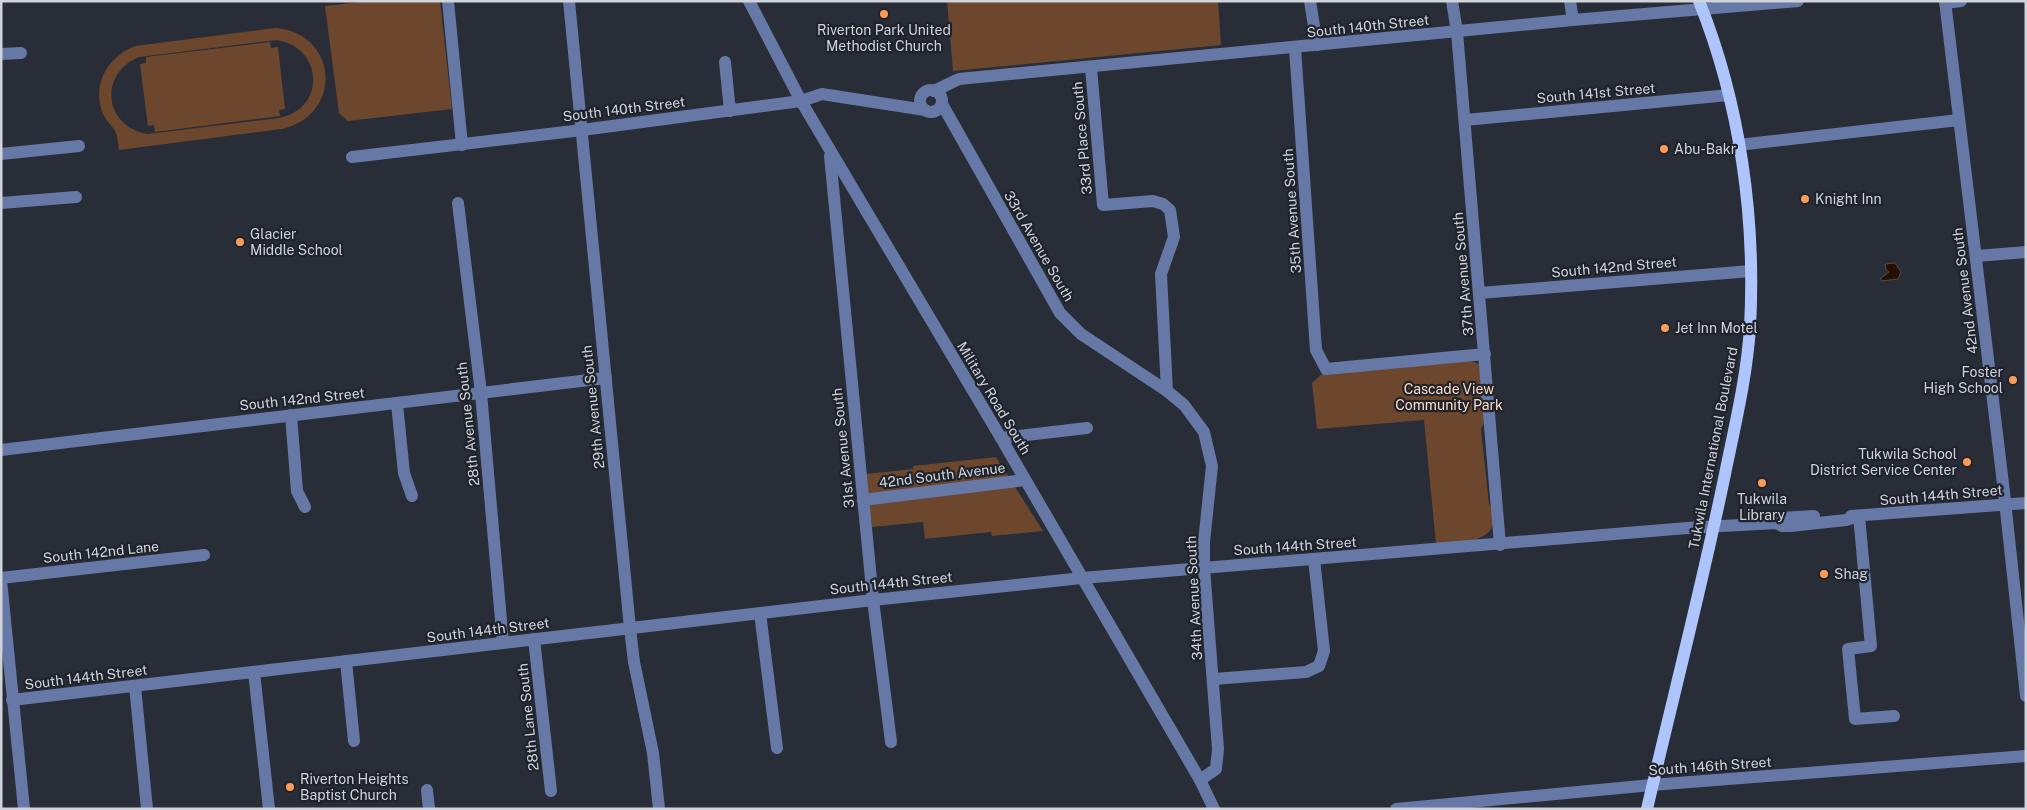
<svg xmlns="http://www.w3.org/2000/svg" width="2027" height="810" font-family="'Public Sans',sans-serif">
<rect width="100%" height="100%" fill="#292d37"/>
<!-- green -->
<g fill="#6c472e" fill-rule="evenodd">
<path d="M371,1H440L452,109L348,121L339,113L325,6Z"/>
<path d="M947,1H1218L1221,45L953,71Z"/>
<path d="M276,28C339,34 343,115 282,129L119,150C118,144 118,136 115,131C111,124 105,120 102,111C92,83 109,56 135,46ZM277,40C324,48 326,109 279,118L148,134C104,127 98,74 139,57Z"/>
<path d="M270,42L271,48L278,47L285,109L279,110L280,116L155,132L154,125L148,126L140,64L146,63V57Z"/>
<path d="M1471,361L1479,364L1485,420L1481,429L1489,504C1493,509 1493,512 1493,518C1495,545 1455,541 1436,544L1424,420L1317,429L1312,383L1322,374Z"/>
<path d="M996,457L1043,531L992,536L991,532L925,539L923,522L872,527L866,474L913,469V466Z"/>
</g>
<!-- water -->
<path fill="#241104" stroke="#584b44" d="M1895,263L1901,272L1898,279L1881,281V278L1889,272L1886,270L1885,264Z"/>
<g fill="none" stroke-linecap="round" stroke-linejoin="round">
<!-- minor -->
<g stroke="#6678a5" stroke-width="12">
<path d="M448,1L462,145"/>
<path d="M569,1L630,628L634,662L653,753L659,809"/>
<path d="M749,1L801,101L1001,438L1200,780L1214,809"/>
<path d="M1310,1L1317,45"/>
<path d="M1452,1L1457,32L1500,545"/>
<path d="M1570,1L1573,20"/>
<path d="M1945,1L2004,492L2026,696"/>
<path d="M1945,3L1961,1"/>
<path d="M1295,48L1316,350L1326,369L1485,354"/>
<path d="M1,54L21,53"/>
<path d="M725,62L730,111"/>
<path d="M1091,68L1103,205L1153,201L1163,204L1170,210L1174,237L1161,274L1167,391"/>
<circle cx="931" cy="101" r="11"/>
<path d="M934,91L959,79L1573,20L1798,1"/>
<path d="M942,104L1060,313L1081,334L1167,391L1184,405L1204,432L1212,466L1204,542V568L1218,749L1216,769L1200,780"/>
<path d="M1465,120L1729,95"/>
<path d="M1738,145L1959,120"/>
<path d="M1,154L79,146"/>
<path d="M830,156L873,600L891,742"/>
<path d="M352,157L582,130L801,101L822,94L925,110"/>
<path d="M1,203L76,197"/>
<path d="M458,203L481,393L503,643"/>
<path d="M1977,256L2026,252"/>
<path d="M1480,293L1751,271"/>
<path d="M397,404L404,473L412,496"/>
<path d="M291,415L297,491L305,507"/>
<path d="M1001,438L1087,428"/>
<path d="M1,450L606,378"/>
<path d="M863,500L1025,480"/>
<path d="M1851,516L2026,503"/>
<path d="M1859,516L1871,646L1848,649L1855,719L1894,716"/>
<path d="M1776,523L1781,518L1814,516"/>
<path d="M1,578L204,555"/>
<path d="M1,580L24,809"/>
<path d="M760,613L777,748"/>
<path d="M534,639L551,791"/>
<path d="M346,661L354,741"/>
<path d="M254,672L269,809"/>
<path d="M1214,679L1306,672L1319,666L1324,651L1314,559"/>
<path d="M135,686L147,809"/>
<path d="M12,700L873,600L1082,578L1687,528L1776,523L1782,526H1790L1846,520L1859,516"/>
<path d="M427,790L429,809"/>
<path d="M1396,809L1652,785L2026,756"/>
</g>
<!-- major -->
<path stroke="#adc4fc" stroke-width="12" d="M1647,809C1673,697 1702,586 1725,474C1735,425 1747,376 1750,327C1756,218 1740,103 1699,1"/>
</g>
<!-- markers -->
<g fill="#fd9c56" stroke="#1f232c" stroke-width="2">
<circle cx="884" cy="14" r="5"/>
<circle cx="1664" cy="149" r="5"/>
<circle cx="1805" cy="199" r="5"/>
<circle cx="240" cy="242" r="5"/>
<circle cx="1665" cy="328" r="5"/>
<circle cx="2013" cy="380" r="5"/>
<circle cx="1967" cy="462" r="5"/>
<circle cx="1762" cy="483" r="5"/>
<circle cx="1824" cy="574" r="5"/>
<circle cx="290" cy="787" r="5"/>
</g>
<g text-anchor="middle" stroke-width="4.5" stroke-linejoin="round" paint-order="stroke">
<!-- street labels -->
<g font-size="14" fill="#d0d3da" stroke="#1f232c">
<text transform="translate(1368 26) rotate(-6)" y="5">South 140th Street</text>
<text transform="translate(1596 93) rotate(-5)" y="5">South 141st Street</text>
<text transform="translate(624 109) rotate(-7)" y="5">South 140th Street</text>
<text transform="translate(1082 138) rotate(-95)" y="5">33rd Place South</text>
<text transform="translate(1292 211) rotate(-94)" y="5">35th Avenue South</text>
<text transform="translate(1039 246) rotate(60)" y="5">33rd Avenue South</text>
<text transform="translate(1614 267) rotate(-5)" y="5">South 142nd Street</text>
<text transform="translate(1463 274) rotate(-95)" y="5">37th Avenue South</text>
<text transform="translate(1965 291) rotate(-97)" y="5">42nd Avenue South</text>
<text transform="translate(994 398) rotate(59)" y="5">Military Road South</text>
<text transform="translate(302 399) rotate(-6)" y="5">South 142nd Street</text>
<text transform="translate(593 407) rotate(-96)" y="5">29th Avenue South</text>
<text transform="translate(468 424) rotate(-96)" y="5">28th Avenue South</text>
<text transform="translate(843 448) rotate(-96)" y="5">31st Avenue South</text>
<text transform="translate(1713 448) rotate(-79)" y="5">Tukwila International Boulevard</text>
<text transform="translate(942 475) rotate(-7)" y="5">42nd South Avenue</text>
<text transform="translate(1941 495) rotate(-5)" y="5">South 144th Street</text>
<text transform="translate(1295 546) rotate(-4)" y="5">South 144th Street</text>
<text transform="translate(101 552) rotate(-6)" y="5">South 142nd Lane</text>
<text transform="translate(891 583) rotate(-6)" y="5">South 144th Street</text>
<text transform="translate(1194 598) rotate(-93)" y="5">34th Avenue South</text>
<text transform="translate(488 630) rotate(-7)" y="5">South 144th Street</text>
<text transform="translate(86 677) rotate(-7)" y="5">South 144th Street</text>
<text transform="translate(528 717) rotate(-96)" y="5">28th Lane South</text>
<text transform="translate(1710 766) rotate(-4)" y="5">South 146th Street</text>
</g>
<!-- poi labels -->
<g font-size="14" fill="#d0d3da" stroke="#1f232c" text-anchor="start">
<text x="884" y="35" text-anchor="middle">Riverton Park United<tspan x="884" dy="16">Methodist Church</tspan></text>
<text x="1674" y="154">Abu-Bakr</text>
<text x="1815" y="204">Knight Inn</text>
<text x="250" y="239">Glacier<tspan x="250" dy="16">Middle School</tspan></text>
<text x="1675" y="333">Jet Inn Motel</text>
<text x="2003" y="377" text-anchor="end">Foster<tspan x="2003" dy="16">High School</tspan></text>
<text x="1957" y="459" text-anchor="end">Tukwila School<tspan x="1957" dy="16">District Service Center</tspan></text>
<text x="1762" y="504" text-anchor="middle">Tukwila<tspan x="1762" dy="16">Library</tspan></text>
<text x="1834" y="579">Shag</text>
<text x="300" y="784">Riverton Heights<tspan x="300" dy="16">Baptist Church</tspan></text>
</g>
<!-- park labels -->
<g font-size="14" fill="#ffd9c2" stroke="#1f232c">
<text x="1449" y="394">Cascade View<tspan x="1449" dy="16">Community Park</tspan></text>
</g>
</g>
<!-- border -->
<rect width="2027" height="810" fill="none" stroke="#d0d3da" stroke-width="5"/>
</svg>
